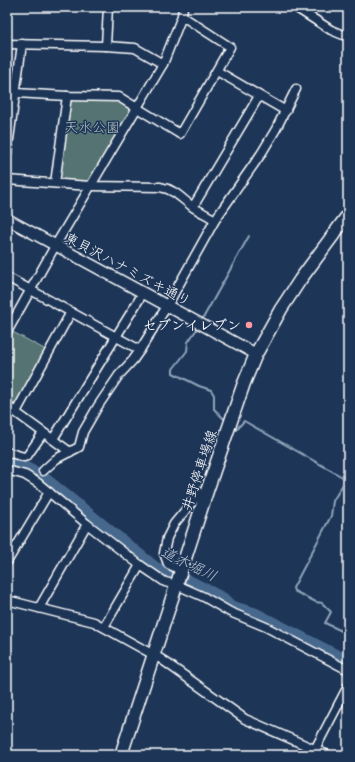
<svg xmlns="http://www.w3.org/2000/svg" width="355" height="762" font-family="Kalam,'Klee One',sans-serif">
<rect width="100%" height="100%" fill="#1d3557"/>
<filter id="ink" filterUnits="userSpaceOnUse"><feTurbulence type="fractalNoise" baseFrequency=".025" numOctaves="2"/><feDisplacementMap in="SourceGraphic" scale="8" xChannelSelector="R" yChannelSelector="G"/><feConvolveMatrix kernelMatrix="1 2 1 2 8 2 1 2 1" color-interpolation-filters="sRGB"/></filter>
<g filter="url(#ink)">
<!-- green -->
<g fill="#547372" stroke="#aab9b8">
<path d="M73,98L119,101L131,108V111L89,182L86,183L60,180L58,178L69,101Z"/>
<path d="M11,331L46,350L16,406L13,407L7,403V338Z"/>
</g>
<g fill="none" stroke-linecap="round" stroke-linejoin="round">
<!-- stream -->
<g stroke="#91a4bb" stroke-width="2">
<path d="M202,320L249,236"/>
<path d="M199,326L188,342L187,351L173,369V373L199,386L211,390L214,395V409L226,421"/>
<path d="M234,428L236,430L244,421L346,479L333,501L331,516L293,588L294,591L316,602L322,603L331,612L325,623L348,634"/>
</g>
<!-- river -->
<path stroke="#47678d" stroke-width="13" d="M7,462L21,466L41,476L155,568L173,576L184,579L223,599L231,607L255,614L348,662"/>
<!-- minor casing -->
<g stroke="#fff" stroke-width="11">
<g id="minor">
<path d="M295,7L331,30L348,37"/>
<path d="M7,44L106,46L135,48L163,64"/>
<path d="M106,46L108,7"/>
<path d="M217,71L286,111"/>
<path d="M16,93L67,96L119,97L180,134L230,47L182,16"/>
<path d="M7,154L22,44"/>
<path d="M7,180L90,186L160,187C174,189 182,199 193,207C200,212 208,215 215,220"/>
<path d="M55,183L67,96"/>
<path d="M193,207L259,96"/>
<path d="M7,277L140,350"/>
<path d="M7,332L55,246L163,64L182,16L183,7"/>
<path d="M7,406L70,452"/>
<path d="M16,412L71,312"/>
<path d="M53,439L143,293"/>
<path d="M7,452L24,457L27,456L43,433"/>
<path d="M7,470L25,475L38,483L87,524L140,565L165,582L177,585L204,597L230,612L266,627L348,670"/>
<path d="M43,471L56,459L79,447L83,432L98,406L119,375L133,360L140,350L167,306L215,220L261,154L276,129L296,89"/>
<path d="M7,562L49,492"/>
<path d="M182,571L168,564L164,553L167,538L174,524L197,496L207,491"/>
<path d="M7,600L94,622L161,659L245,719L328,755"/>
<path d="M39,608L87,524"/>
<path d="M104,627L140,565"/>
<path d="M312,755L348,686"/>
</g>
</g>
<!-- tertiary casing -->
<g stroke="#fff" stroke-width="13">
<path id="tertiary" d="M7,219L256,354"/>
</g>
<!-- secondary casing -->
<g stroke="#fff" stroke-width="15">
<path id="secondary" d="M121,755L207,491L244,383L256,354L281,309L300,280L348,215"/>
</g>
<!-- minor -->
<use href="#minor" stroke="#1d3557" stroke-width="8"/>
<!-- tertiary -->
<use href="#tertiary" stroke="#1d3557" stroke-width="10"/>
<!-- secondary -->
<use href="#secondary" stroke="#1d3557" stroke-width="12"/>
</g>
</g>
<!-- markers -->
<circle fill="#ff9aa2" stroke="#1d3557" stroke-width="1.5" cx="249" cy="325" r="4"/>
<g text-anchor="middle" stroke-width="3" stroke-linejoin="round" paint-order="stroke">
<!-- park labels -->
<g font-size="14" fill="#b2c0c0" stroke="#1d3557">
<text x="92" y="132">天水公園</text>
</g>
<!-- street labels -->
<g font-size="14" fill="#fff" stroke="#1d3557">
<text transform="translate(128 269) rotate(28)" y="5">東貝沢ハナミズキ通り</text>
<text transform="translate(199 470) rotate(-72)" y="5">井野停車場線</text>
</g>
<!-- poi labels -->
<g font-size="14" font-weight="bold" fill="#fff" stroke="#1d3557" text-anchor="end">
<text x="241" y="330">セブンイレブン</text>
</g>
<!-- water labels -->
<g font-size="15" font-style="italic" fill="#b5c2d1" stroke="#1d3557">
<text transform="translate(189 564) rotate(26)" y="5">道木堀川</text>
</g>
</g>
<!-- margin -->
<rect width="355" height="762" fill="none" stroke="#1d3557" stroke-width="24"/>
<rect x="12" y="12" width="331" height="738" fill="none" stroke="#fff" stroke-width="1.5" filter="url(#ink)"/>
</svg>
